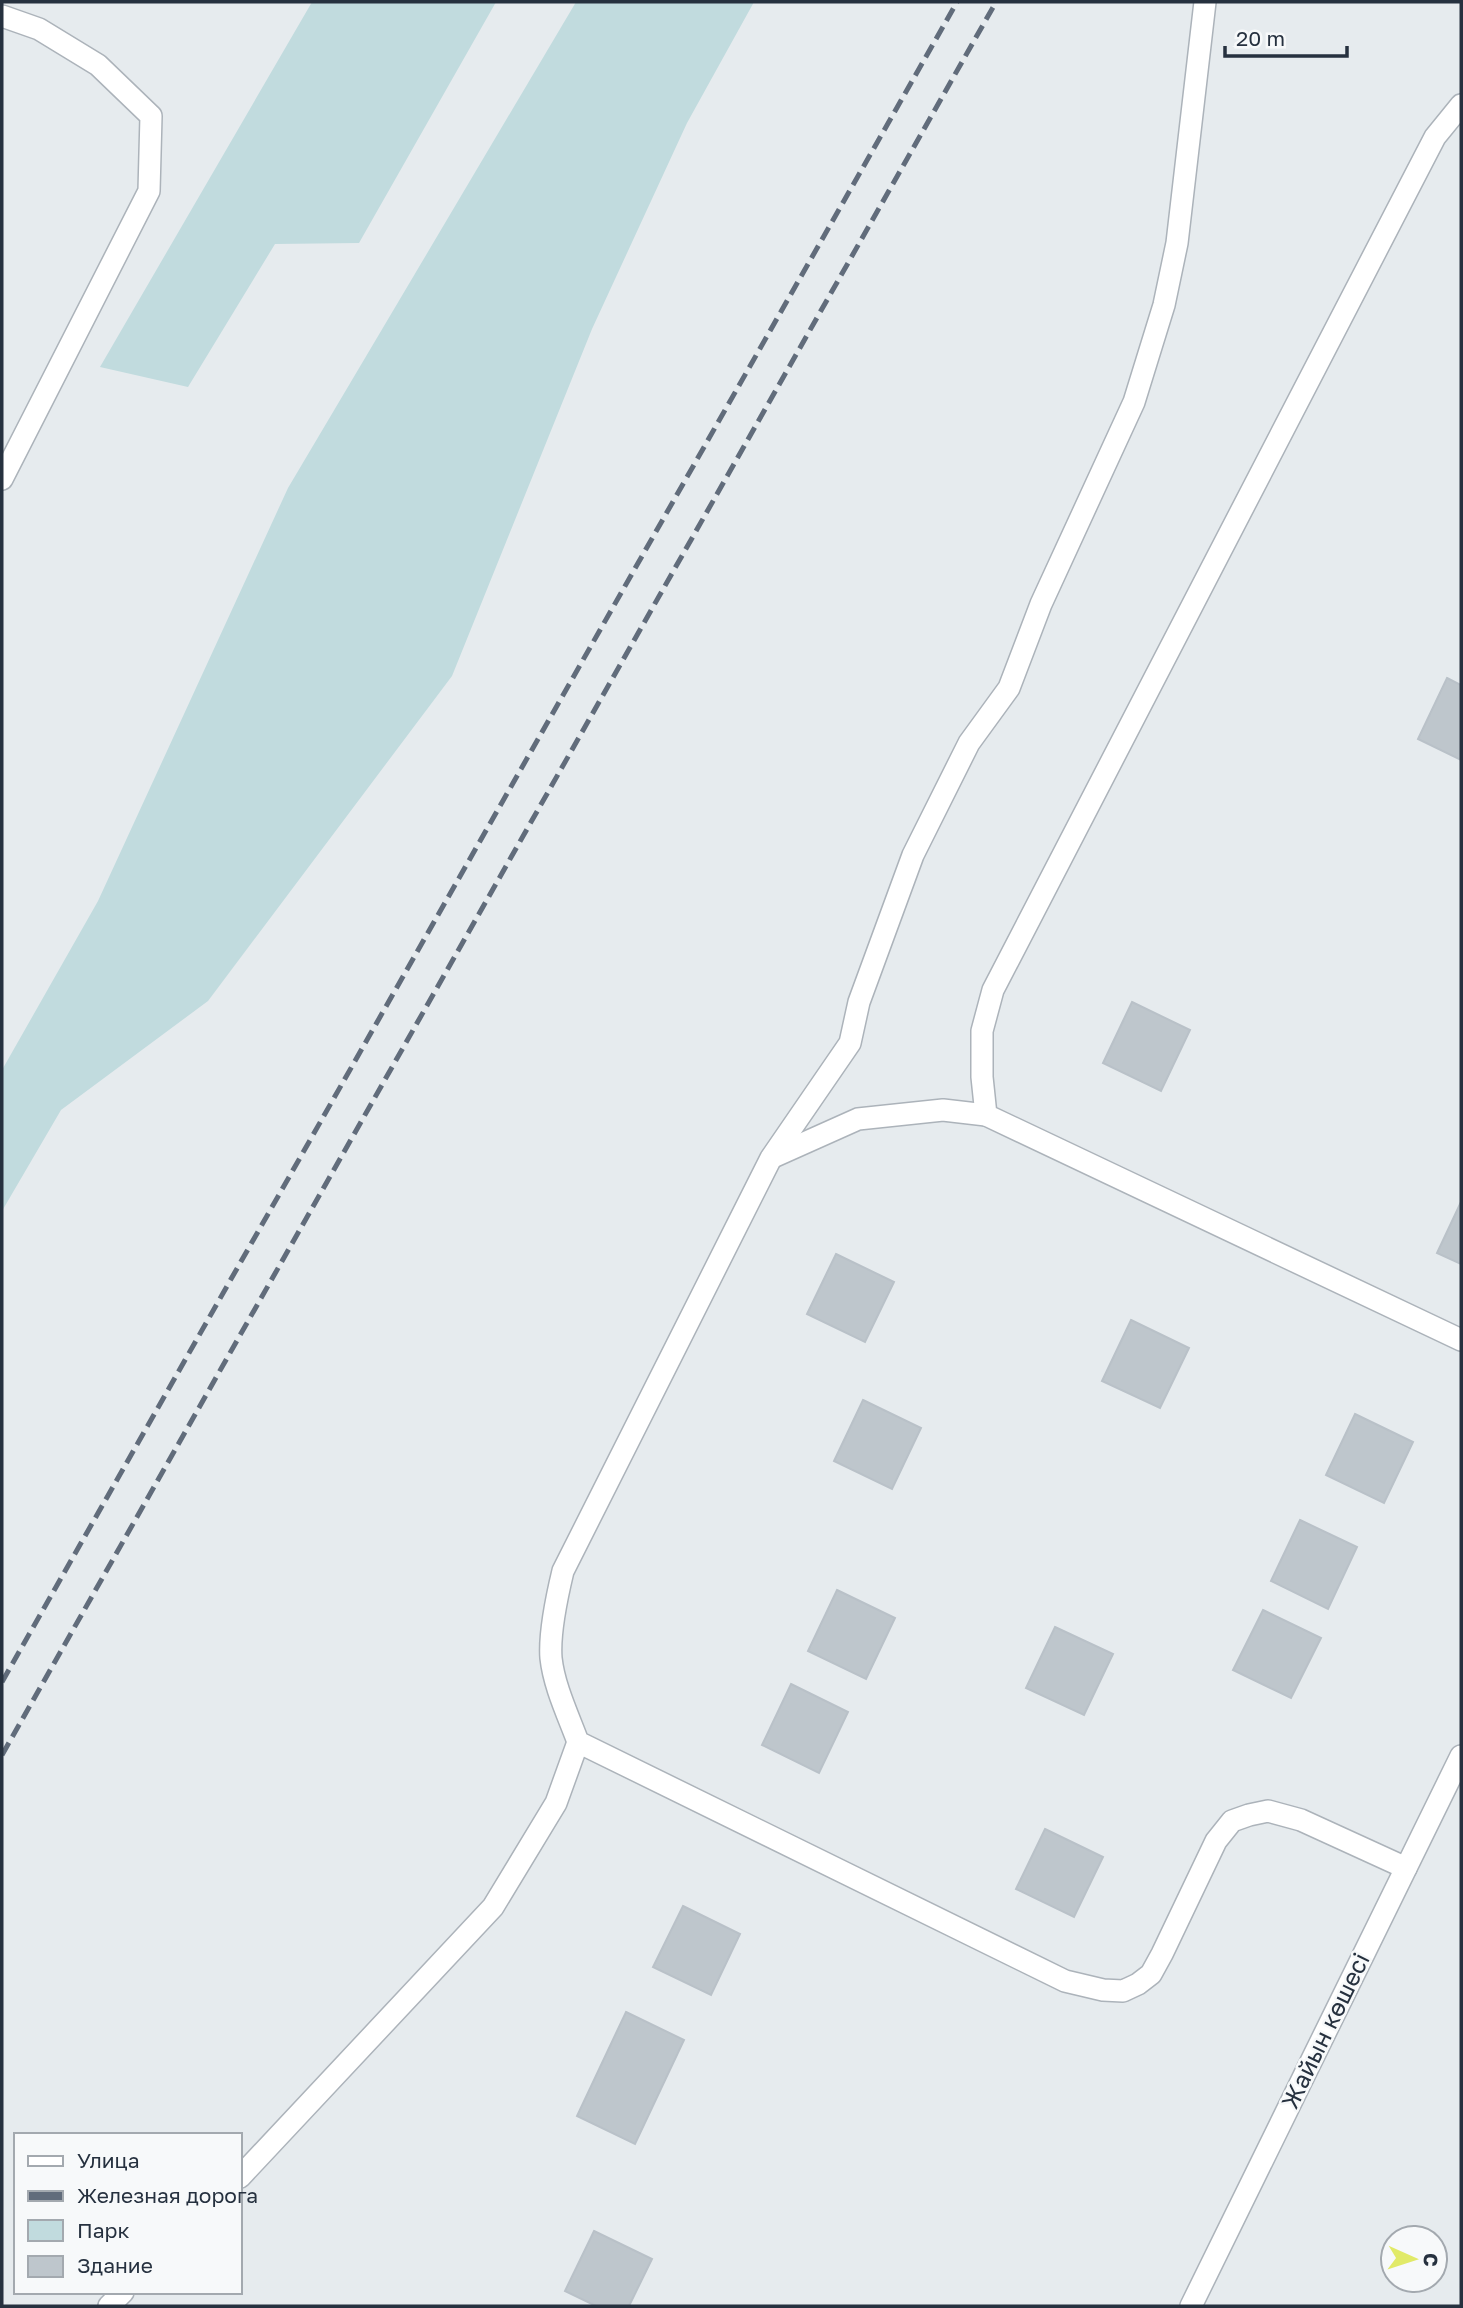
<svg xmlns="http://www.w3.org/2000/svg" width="1463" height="2308" font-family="'Golos Text',sans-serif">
<rect width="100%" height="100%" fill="#e6ebee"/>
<!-- green -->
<g fill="#c1dbde">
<path d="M312,2H496L359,243L275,244L188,387L100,367Z"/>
<path d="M576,2H754L687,123L592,329L452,676L208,1001L61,1110L2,1211V1070L98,901L288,488Z"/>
</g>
<!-- building -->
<g fill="#bec6cc" stroke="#b9c1c8" stroke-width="2">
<path d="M1447,678L1461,685V760L1418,739Z"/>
<path d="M1132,1002L1190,1030L1161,1091L1103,1063Z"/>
<path d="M1461,1202V1264L1437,1253Z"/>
<path d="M836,1254L894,1282L865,1342L807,1314Z"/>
<path d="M1131,1320L1189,1348L1160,1408L1102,1381Z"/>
<path d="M863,1400L921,1428L892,1489L834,1461Z"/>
<path d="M1355,1414L1413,1442L1384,1503L1326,1475Z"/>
<path d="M1300,1520L1357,1547L1328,1609L1271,1581Z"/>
<path d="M837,1590L895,1618L866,1679L808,1651Z"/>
<path d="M1263,1610L1321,1638L1291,1698L1233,1670Z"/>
<path d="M1055,1627L1113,1654L1084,1715L1026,1688Z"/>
<path d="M791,1684L848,1712L819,1773L762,1745Z"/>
<path d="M1045,1829L1103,1857L1074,1917L1016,1889Z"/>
<path d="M683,1906L740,1934L711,1995L653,1967Z"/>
<path d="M626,2012L684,2040L635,2144L577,2116Z"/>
<path d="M594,2231L652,2259L629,2306H596L565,2291Z"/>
</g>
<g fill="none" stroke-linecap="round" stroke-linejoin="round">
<!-- minor casing -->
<g stroke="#acb3ba" stroke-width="24">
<g id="minor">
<path d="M1205,2L1177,243L1164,305L1134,402L1041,604L1009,688L969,743L913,855L859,1002L850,1043L771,1158L563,1571C557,1596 549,1632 551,1658C554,1686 568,1715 578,1742L1065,1981L1103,1990L1123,1991L1138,1984L1151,1974L1162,1954L1216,1841L1232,1821L1249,1815L1268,1811L1301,1820L1406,1868"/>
<path d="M2,16L39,29L98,65L151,116L149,191L2,479"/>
<path d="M1461,105L1435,137L993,990L982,1031V1077L986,1115L1461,1340"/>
<path d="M773,1157L858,1119L943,1110L986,1115"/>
<path d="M240,2177L493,1907L556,1803L578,1742"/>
<path d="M109,2306L123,2292"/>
<path d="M1191,2306L1461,1756"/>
</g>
</g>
<!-- minor -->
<use href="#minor" stroke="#fff" stroke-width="21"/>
<!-- rail -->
<g stroke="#616c7b" stroke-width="5" stroke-dasharray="14 7" stroke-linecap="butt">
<path d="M2,1682L957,2"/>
<path d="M2,1755L996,2"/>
</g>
</g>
<g text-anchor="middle" stroke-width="5" stroke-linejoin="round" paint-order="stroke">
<!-- street labels -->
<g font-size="24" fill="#26313f" stroke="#f7f9fa">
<text transform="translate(1326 2031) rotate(-64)" y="8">Жайын көшесі</text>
</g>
</g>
<!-- border -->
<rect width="1463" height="2308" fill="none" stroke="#26313f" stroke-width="7"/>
<!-- legend -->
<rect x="14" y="2133" width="228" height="161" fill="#f7f9fa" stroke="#a3a9af" stroke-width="2"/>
<rect x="28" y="2156" width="35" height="10" fill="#ffffff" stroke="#a3a9af" stroke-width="2"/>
<text x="77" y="2168" font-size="21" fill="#26313f">Улица</text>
<rect x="28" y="2191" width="35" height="10" fill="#616c7b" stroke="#a3a9af" stroke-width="2"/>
<text x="77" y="2203" font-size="21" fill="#26313f">Железная дорога</text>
<rect x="28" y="2220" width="35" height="21" fill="#c1dbde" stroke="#a3a9af" stroke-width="2"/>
<text x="77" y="2238" font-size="21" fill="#26313f">Парк</text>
<rect x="28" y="2256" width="35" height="21" fill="#bec6cc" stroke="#a3a9af" stroke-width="2"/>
<text x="77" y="2273" font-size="21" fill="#26313f">Здание</text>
<!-- north arrow -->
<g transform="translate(1414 2259) rotate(93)"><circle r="33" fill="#f7f9fa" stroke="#a3a9af" stroke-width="2"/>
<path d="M0-5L12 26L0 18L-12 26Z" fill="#e1ea68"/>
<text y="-10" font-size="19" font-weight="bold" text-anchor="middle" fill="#26313f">С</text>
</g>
<!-- scale -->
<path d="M1225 46v10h122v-10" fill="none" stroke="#26313f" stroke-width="3.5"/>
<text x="1236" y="46" font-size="21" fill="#26313f" stroke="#f7f9fa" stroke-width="5" paint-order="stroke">20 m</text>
</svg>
